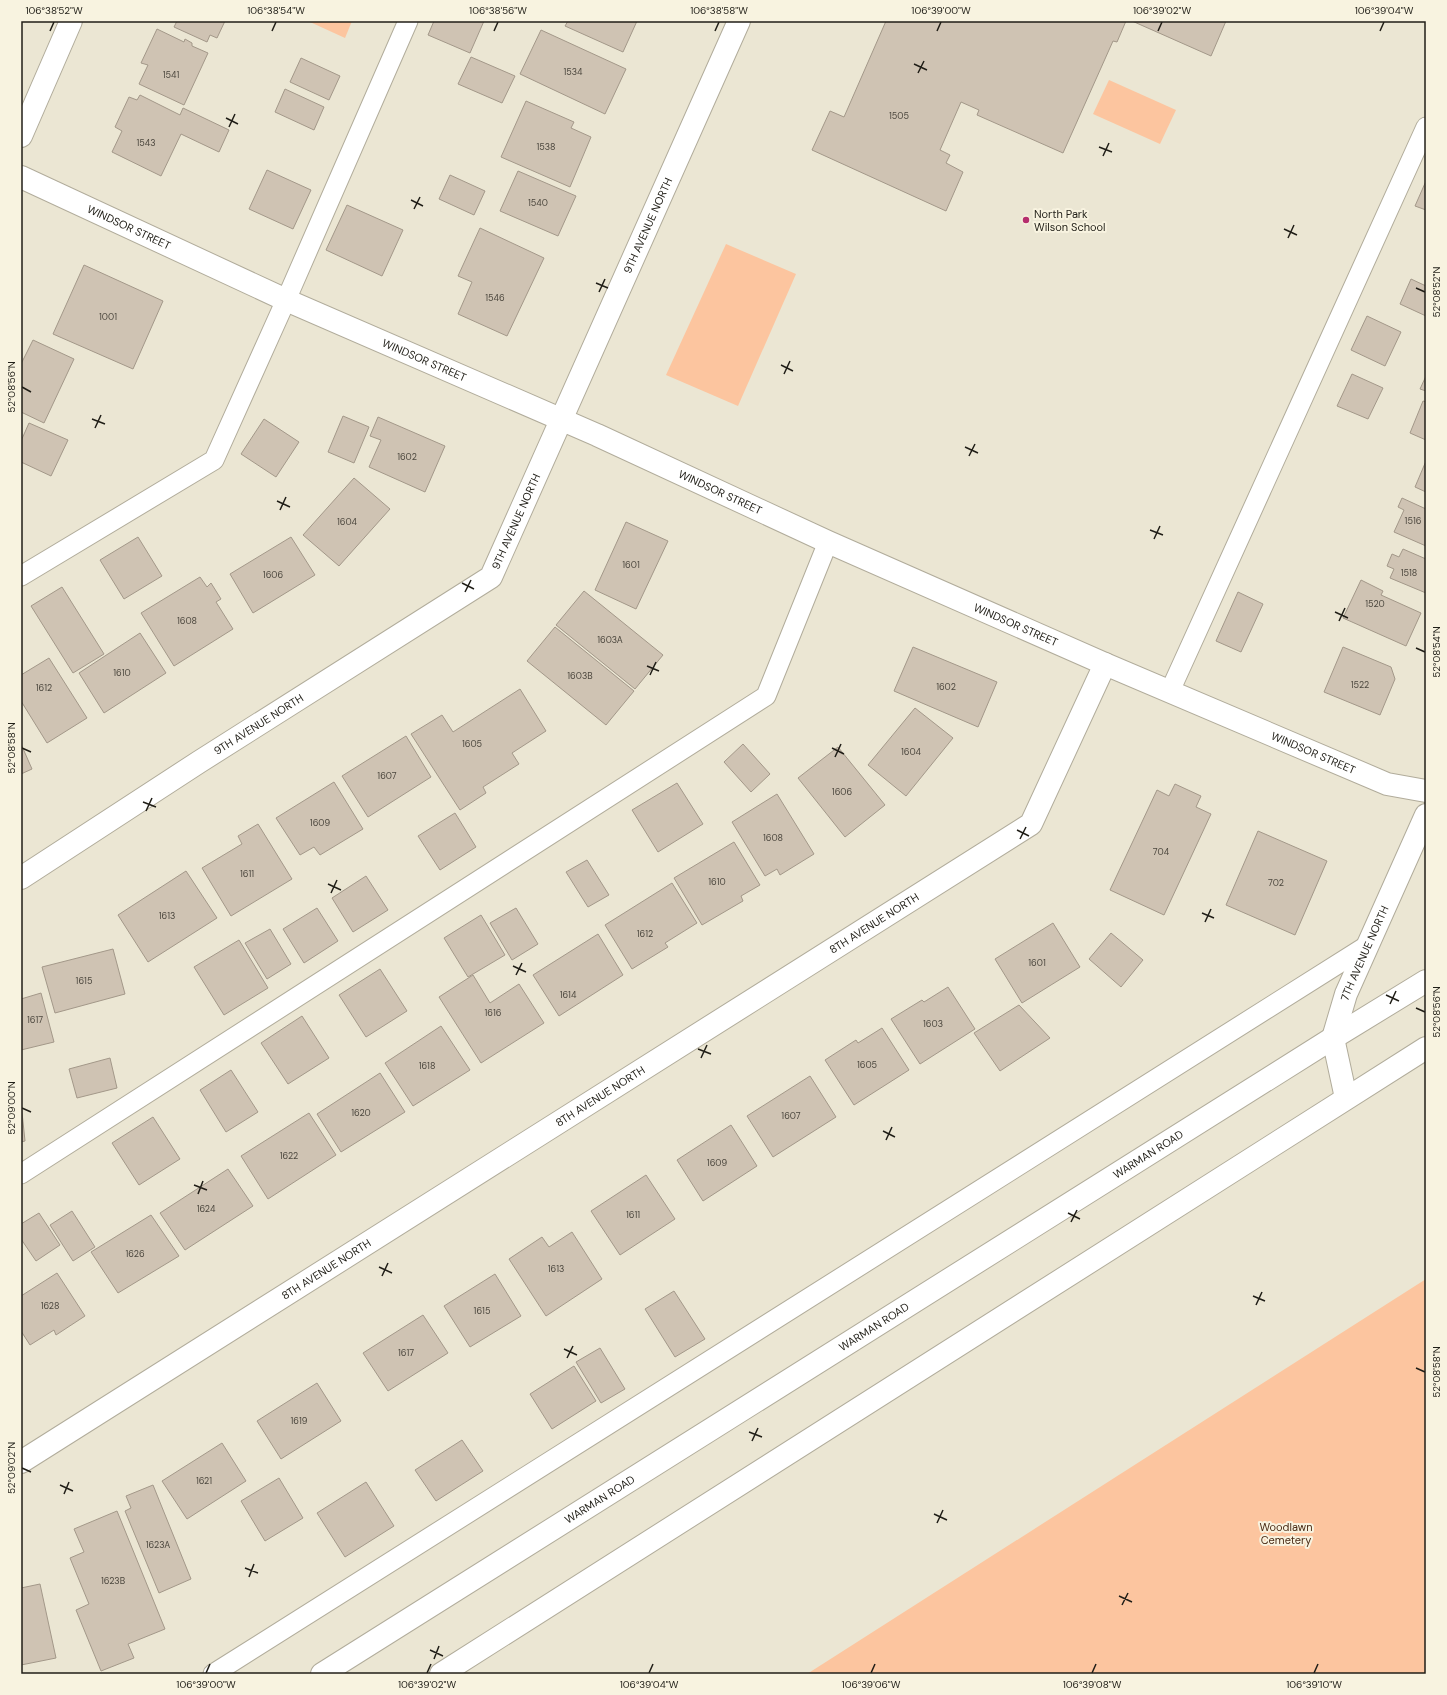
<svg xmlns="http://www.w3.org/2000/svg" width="1447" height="1695" font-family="'DM Sans',sans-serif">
<rect width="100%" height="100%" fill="#ebe6d3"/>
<!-- green -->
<g fill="#fcc59f">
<path d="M311,21H352L345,38L310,22Z"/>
<path d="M1109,80L1176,110L1160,144L1093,114Z"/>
<path d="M726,244L796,274L738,406L666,375Z"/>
<path d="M1426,1279V1674H807Z"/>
</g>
<!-- building -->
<g fill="#cfc3b3" stroke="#a39889">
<path d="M177,21H225L217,38L210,35L207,42L174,27Z"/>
<path d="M434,21H484L470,53L428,35Z"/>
<path d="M568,21H637L623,52L565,26Z"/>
<path d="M886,21H1126L1117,42L1113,41L1063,153L977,115L979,110L961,102L940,150L950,155L946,163L963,172L946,211L812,150L830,111L844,117Z"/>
<path d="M1132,21H1226L1211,56Z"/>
<path d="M157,29L184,42L185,39L192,43V46L208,53L184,105L139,84L148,65L141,63Z"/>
<path d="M541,30L626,69L605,114L520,74Z"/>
<path d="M471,57L515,76L502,103L458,84Z"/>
<path d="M301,58L340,76L329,100L290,82Z"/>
<path d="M285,89L324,107L314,130L275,112Z"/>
<path d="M140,95L180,115L183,108L229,130L219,152L181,134L161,176L112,152L122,131L115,127L129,97L137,100Z"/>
<path d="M526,101L574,122L571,128L591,137L570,187L501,157Z"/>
<path d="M267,170L311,190L293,229L249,209Z"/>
<path d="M518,171L576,196L558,236L500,211Z"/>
<path d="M450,175L485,191L474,215L439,199Z"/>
<path d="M1426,181V210L1415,206Z"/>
<path d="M347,205L403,230L382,276L326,250Z"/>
<path d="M480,228L544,258L507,336L458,314L472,282L458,276Z"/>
<path d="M84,265L163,301L133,369L53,334Z"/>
<path d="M1411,279L1426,286V316L1400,304Z"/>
<path d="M1367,316L1401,332L1385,366L1351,350Z"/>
<path d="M33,340L74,359L44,423L21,412V364Z"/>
<path d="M1352,374L1383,388L1368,419L1337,406Z"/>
<path d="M1426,376V391L1420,389Z"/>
<path d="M1423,401L1426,402V440L1410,433Z"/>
<path d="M343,416L369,427L354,463L328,452Z"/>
<path d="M378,417L445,446L425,492L369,467L381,440L370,436Z"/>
<path d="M264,419L299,442L276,477L241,454Z"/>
<path d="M29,423L68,440L51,476L21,462V441Z"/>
<path d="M1426,461V492L1415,487Z"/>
<path d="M354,478L390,509L339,566L303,535Z"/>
<path d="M1402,498L1426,509V546L1394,532L1404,510L1398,507Z"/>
<path d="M626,522L668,541L636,609L595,590Z"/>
<path d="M138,537L162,576L124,599L100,560Z"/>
<path d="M291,537L315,575L253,613L230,574Z"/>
<path d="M1403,549L1426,559V593L1390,578L1394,569L1387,566L1392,554L1399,557Z"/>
<path d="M200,577L207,587L211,583L221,599L216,602L233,629L174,666L141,613Z"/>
<path d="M1361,580L1383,591L1381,595L1421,613L1406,646L1343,618Z"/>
<path d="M62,587L104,654L73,673L31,606Z"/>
<path d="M584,591L663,655L635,689L556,625Z"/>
<path d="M1238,592L1263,604L1241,652L1216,641Z"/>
<path d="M555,627L634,691L606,725L527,661Z"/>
<path d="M140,633L166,673L104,713L79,673Z"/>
<path d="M913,647L997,682L978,727L894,691Z"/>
<path d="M1343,647L1391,667L1395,679L1380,715L1324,692Z"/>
<path d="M49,658L87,718L47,743L21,701V675Z"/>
<path d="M520,689L546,731L512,753L519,764L483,787L486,793L460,810L411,734L442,715L453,732Z"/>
<path d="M915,708L953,738L906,796L868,765Z"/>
<path d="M406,736L431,777L368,817L342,776Z"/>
<path d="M21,744L32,769L21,774Z"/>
<path d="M743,744L770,774L751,792L724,762Z"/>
<path d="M838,747L885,805L845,837L798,778Z"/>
<path d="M334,782L363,829L320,855L314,847L300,855L276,818Z"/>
<path d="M677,783L703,824L658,852L632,810Z"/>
<path d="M1175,784L1201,796L1196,807L1211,814L1164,915L1110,890L1157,790L1169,796Z"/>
<path d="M777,794L814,854L780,875L777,869L765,876L732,822Z"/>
<path d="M455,813L476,847L440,870L418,836Z"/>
<path d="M258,824L292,879L231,916L202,868L242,844L238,836Z"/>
<path d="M1258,831L1327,861L1295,935L1226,905Z"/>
<path d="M734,842L760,885L741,896L743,901L702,925L674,878Z"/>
<path d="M587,860L609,895L588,907L566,872Z"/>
<path d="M186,871L217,918L148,962L118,915Z"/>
<path d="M366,876L388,910L353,932L332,898Z"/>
<path d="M672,883L697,923L665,943L668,947L632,969L605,925Z"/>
<path d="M317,908L338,941L304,963L283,929Z"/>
<path d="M516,908L538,944L512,960L490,923Z"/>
<path d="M481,915L505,955L468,977L444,938Z"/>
<path d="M1053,923L1080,967L1022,1003L995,959Z"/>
<path d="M270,929L291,964L267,979L245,943Z"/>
<path d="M1111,933L1143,960L1121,987L1089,959Z"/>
<path d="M598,934L623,975L559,1016L533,975Z"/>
<path d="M239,940L268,988L224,1015L194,967Z"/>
<path d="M113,949L125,994L55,1013L42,967Z"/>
<path d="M380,969L407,1011L366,1037L339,995Z"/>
<path d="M473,975L490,1003L519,984L544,1023L481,1063L439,997Z"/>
<path d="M948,987L975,1029L920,1064L891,1019L922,1000L924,1002Z"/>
<path d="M41,993L54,1042L21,1050V999Z"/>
<path d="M1019,1005L1050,1038L1000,1071L974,1033Z"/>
<path d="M302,1016L329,1058L288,1084L261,1043Z"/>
<path d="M441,1026L470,1070L413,1106L385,1063Z"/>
<path d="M882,1028L909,1070L854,1105L825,1060L856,1040L858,1043Z"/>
<path d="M110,1058L117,1088L77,1098L69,1069Z"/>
<path d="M231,1070L258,1112L226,1132L200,1090Z"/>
<path d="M380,1073L405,1112L341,1152L317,1114Z"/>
<path d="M810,1076L836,1117L773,1157L747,1116Z"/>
<path d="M21,1103L25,1141L21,1142Z"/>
<path d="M309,1113L336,1155L268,1199L241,1156Z"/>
<path d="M153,1117L180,1159L139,1185L112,1143Z"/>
<path d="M731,1125L757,1166L703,1201L677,1160Z"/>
<path d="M228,1169L253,1206L185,1250L160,1213Z"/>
<path d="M646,1175L675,1219L620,1255L591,1211Z"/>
<path d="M72,1211L95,1247L73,1261L50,1225Z"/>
<path d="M39,1213L60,1245L36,1261L21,1239V1224Z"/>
<path d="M151,1215L179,1256L118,1293L91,1252Z"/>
<path d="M572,1232L602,1279L546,1316L509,1259L542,1237L549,1247Z"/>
<path d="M57,1273L85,1316L56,1335L54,1330L30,1345L21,1331V1296Z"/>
<path d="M495,1274L521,1316L470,1347L444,1306Z"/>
<path d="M674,1291L705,1339L675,1357L645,1309Z"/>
<path d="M423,1315L448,1353L388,1391L363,1353Z"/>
<path d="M600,1348L625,1389L601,1403L576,1362Z"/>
<path d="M574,1366L596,1401L552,1429L530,1394Z"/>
<path d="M317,1383L341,1421L281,1459L257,1421Z"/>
<path d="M462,1440L483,1471L436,1501L415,1470Z"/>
<path d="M222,1443L246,1481L187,1519L162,1481Z"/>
<path d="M279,1478L303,1518L265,1541L241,1501Z"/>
<path d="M366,1482L394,1526L345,1557L317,1513Z"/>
<path d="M153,1485L191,1579L159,1593L125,1511L131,1508L126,1496Z"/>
<path d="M117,1511L165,1629L128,1644L134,1658L101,1671L76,1610L89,1604L70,1558L84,1552L74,1529Z"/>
<path d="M40,1584L56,1658L21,1665V1588Z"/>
</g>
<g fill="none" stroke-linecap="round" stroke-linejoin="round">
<!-- lane casing -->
<g stroke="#b1ac9b" stroke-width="21">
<g id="lane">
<path d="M21,576L214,460L286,300L408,21"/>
<path d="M1170,691L1426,127"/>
<path d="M21,1174L766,696L828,542"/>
<path d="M213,1674L1368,945"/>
</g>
</g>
<!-- street casing -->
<g stroke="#b1ac9b" stroke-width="24">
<g id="street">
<path d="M21,136L71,21"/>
<path id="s1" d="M21,177L286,300L597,435L828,542L1105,664L1387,784L1426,791"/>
<path id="s2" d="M21,878L199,762L491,577L739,21"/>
<path id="s3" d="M21,1462L1031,824L1105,664"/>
</g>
</g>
<!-- secondary casing -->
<g stroke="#b1ac9b" stroke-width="24">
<g id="secondary">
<path id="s4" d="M1346,1098L1333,1038L1346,994L1426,815"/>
<path id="s5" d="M322,1674L1333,1038L1426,981"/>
<path d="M441,1674L1426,1048"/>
</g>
</g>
<!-- lane -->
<use href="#lane" stroke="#fff" stroke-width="19"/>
<!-- street -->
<use href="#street" stroke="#fff" stroke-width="22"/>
<!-- secondary -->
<use href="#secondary" stroke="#fff" stroke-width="22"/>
</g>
<!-- ticks -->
<path fill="none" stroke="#201e17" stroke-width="1.5" d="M50,31L54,22M272,31L276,22M494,31L498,22M715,31L719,22M937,31L941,22M1158,31L1162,22M1380,31L1384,22M914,64L927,70M918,73L924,61M226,118L238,124M229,127L235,114M1099,147L1112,152M1103,156L1109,143M411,200L423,206M414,209L420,197M1284,229L1297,235M1288,238L1294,225M596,283L608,288M1416,288L1425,292M599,292L605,279M781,365L793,371M784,374L790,361M22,387L31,392M92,419L105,424M95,428L101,415M965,447L978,453M969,456L975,444M277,501L290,507M280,510L286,497M1150,530L1163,535M1154,539L1160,526M462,583L474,589M465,592L471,580M1335,612L1348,618M1339,621L1345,608M1416,648L1425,652M647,666L659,671M650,675L656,662M22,748L31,752M832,748L844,754M835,757L841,744M143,802L156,807M146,811L152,798M1017,830L1029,836M1020,839L1026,827M328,884L341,890M331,893L337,880M1202,913L1214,918M1205,922L1211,909M513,966L526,972M516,975L522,963M1386,995L1399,1001M1390,1004L1396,991M1416,1008L1425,1012M698,1049L711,1054M701,1058L707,1045M22,1108L31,1112M883,1131L895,1137M886,1140L892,1127M194,1185L207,1190M198,1194L203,1181M1068,1213L1080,1219M1071,1222L1077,1210M379,1267L392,1273M382,1276L388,1263M1253,1296L1265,1301M1256,1305L1262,1292M564,1349L577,1355M567,1358L573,1346M1416,1368L1425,1372M749,1432L762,1437M752,1441L758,1428M22,1468L31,1472M60,1485L73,1491M64,1494L69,1482M934,1514L947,1520M937,1523L943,1510M245,1568L258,1573M249,1577L254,1564M1119,1596L1132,1602M1122,1605L1128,1593M430,1650L443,1656M434,1659L439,1646M206,1673L210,1664M427,1673L431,1664M649,1673L653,1664M871,1673L875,1664M1092,1673L1096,1664M1314,1673L1318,1664"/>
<!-- markers -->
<circle fill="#b52d6d" stroke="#f8f3e0" stroke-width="1.5" cx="1026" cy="220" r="4"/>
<g text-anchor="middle" stroke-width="4" stroke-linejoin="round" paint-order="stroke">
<!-- number labels -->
<g font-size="9" fill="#4c473e">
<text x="573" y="75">1534</text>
<text x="171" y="78">1541</text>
<text x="899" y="119">1505</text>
<text x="146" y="146">1543</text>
<text x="546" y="150">1538</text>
<text x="538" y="206">1540</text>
<text x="495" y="301">1546</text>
<text x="108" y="320">1001</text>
<text x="407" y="460">1602</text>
<text x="1413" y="524">1516</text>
<text x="347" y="525">1604</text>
<text x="631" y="568">1601</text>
<text x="1409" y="576">1518</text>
<text x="273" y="578">1606</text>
<text x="1375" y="607">1520</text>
<text x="187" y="624">1608</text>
<text x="610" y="643">1603A</text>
<text x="122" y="676">1610</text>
<text x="580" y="679">1603B</text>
<text x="1360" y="688">1522</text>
<text x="946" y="690">1602</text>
<text x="44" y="691">1612</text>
<text x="472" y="747">1605</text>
<text x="911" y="755">1604</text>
<text x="387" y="779">1607</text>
<text x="842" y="795">1606</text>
<text x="320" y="826">1609</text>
<text x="773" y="841">1608</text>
<text x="1161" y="855">704</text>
<text x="247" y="877">1611</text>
<text x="717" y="885">1610</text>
<text x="1276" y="886">702</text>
<text x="167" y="919">1613</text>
<text x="645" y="937">1612</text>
<text x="1037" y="966">1601</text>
<text x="84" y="984">1615</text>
<text x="568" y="998">1614</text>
<text x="493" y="1016">1616</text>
<text x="35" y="1023">1617</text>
<text x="933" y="1027">1603</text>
<text x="867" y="1068">1605</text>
<text x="427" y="1069">1618</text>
<text x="361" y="1116">1620</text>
<text x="791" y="1119">1607</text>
<text x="289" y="1159">1622</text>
<text x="717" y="1166">1609</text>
<text x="206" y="1212">1624</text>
<text x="633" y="1218">1611</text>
<text x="135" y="1257">1626</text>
<text x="556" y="1272">1613</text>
<text x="50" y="1309">1628</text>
<text x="482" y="1314">1615</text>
<text x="406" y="1356">1617</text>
<text x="299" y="1424">1619</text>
<text x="204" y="1484">1621</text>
<text x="158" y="1548">1623A</text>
<text x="113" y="1584">1623B</text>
</g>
<!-- poi labels -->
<g font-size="11" fill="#201e17" stroke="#f8f3e0" text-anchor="start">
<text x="1034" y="218">North Park<tspan x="1034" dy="13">Wilson School</tspan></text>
</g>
<!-- street labels -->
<g font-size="11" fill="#201e17" stroke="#f8f3e0">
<text dy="4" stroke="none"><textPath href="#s2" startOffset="943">9TH AVENUE NORTH</textPath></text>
<text dy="4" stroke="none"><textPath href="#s1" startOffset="119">WINDSOR STREET</textPath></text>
<text dy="4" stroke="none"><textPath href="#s1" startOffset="443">WINDSOR STREET</textPath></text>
<text dy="4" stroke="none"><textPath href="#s1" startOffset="767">WINDSOR STREET</textPath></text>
<text dy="4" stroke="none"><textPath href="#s2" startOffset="619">9TH AVENUE NORTH</textPath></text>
<text dy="4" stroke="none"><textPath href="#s1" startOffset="1091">WINDSOR STREET</textPath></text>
<text dy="4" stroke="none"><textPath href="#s2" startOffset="283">9TH AVENUE NORTH</textPath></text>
<text dy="4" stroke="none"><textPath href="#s1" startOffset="1415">WINDSOR STREET</textPath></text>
<text dy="4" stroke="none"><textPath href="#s3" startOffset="1009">8TH AVENUE NORTH</textPath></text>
<text dy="4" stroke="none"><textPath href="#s4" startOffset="152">7TH AVENUE NORTH</textPath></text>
<text dy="4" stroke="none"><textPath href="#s3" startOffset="685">8TH AVENUE NORTH</textPath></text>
<text dy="4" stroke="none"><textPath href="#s5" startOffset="976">WARMAN ROAD</textPath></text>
<text dy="4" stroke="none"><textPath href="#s3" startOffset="361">8TH AVENUE NORTH</textPath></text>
<text dy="4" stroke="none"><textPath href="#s5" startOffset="652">WARMAN ROAD</textPath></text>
<text dy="4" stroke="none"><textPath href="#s5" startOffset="328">WARMAN ROAD</textPath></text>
</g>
<!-- park labels -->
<g font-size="11" fill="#492b15" stroke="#f8f3e0">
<text x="1286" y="1531">Woodlawn<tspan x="1286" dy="13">Cemetery</tspan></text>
</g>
</g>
<!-- border -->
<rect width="1447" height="1695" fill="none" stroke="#f8f3e0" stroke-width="44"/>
<rect x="22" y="22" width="1403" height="1651" fill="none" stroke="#201e17" stroke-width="1.5"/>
<g font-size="10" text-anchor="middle" fill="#201e17">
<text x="54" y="14">106°38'52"W</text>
<text x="276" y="14">106°38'54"W</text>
<text x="498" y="14">106°38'56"W</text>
<text x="719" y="14">106°38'58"W</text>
<text x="941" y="14">106°39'00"W</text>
<text x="1162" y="14">106°39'02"W</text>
<text x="1384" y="14">106°39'04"W</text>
<text transform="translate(1436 292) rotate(-90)" y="4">52°08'52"N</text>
<text transform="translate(11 387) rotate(-90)" y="4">52°08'56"N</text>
<text transform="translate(1436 652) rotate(-90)" y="4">52°08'54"N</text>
<text transform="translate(11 748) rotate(-90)" y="4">52°08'58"N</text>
<text transform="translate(1436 1012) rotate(-90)" y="4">52°08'56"N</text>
<text transform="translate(11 1108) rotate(-90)" y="4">52°09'00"N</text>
<text transform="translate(1436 1372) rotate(-90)" y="4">52°08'58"N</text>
<text transform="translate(11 1468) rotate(-90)" y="4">52°09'02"N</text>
<text x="206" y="1688">106°39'00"W</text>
<text x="427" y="1688">106°39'02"W</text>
<text x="649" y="1688">106°39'04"W</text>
<text x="871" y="1688">106°39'06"W</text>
<text x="1092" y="1688">106°39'08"W</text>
<text x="1314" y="1688">106°39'10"W</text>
</g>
</svg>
